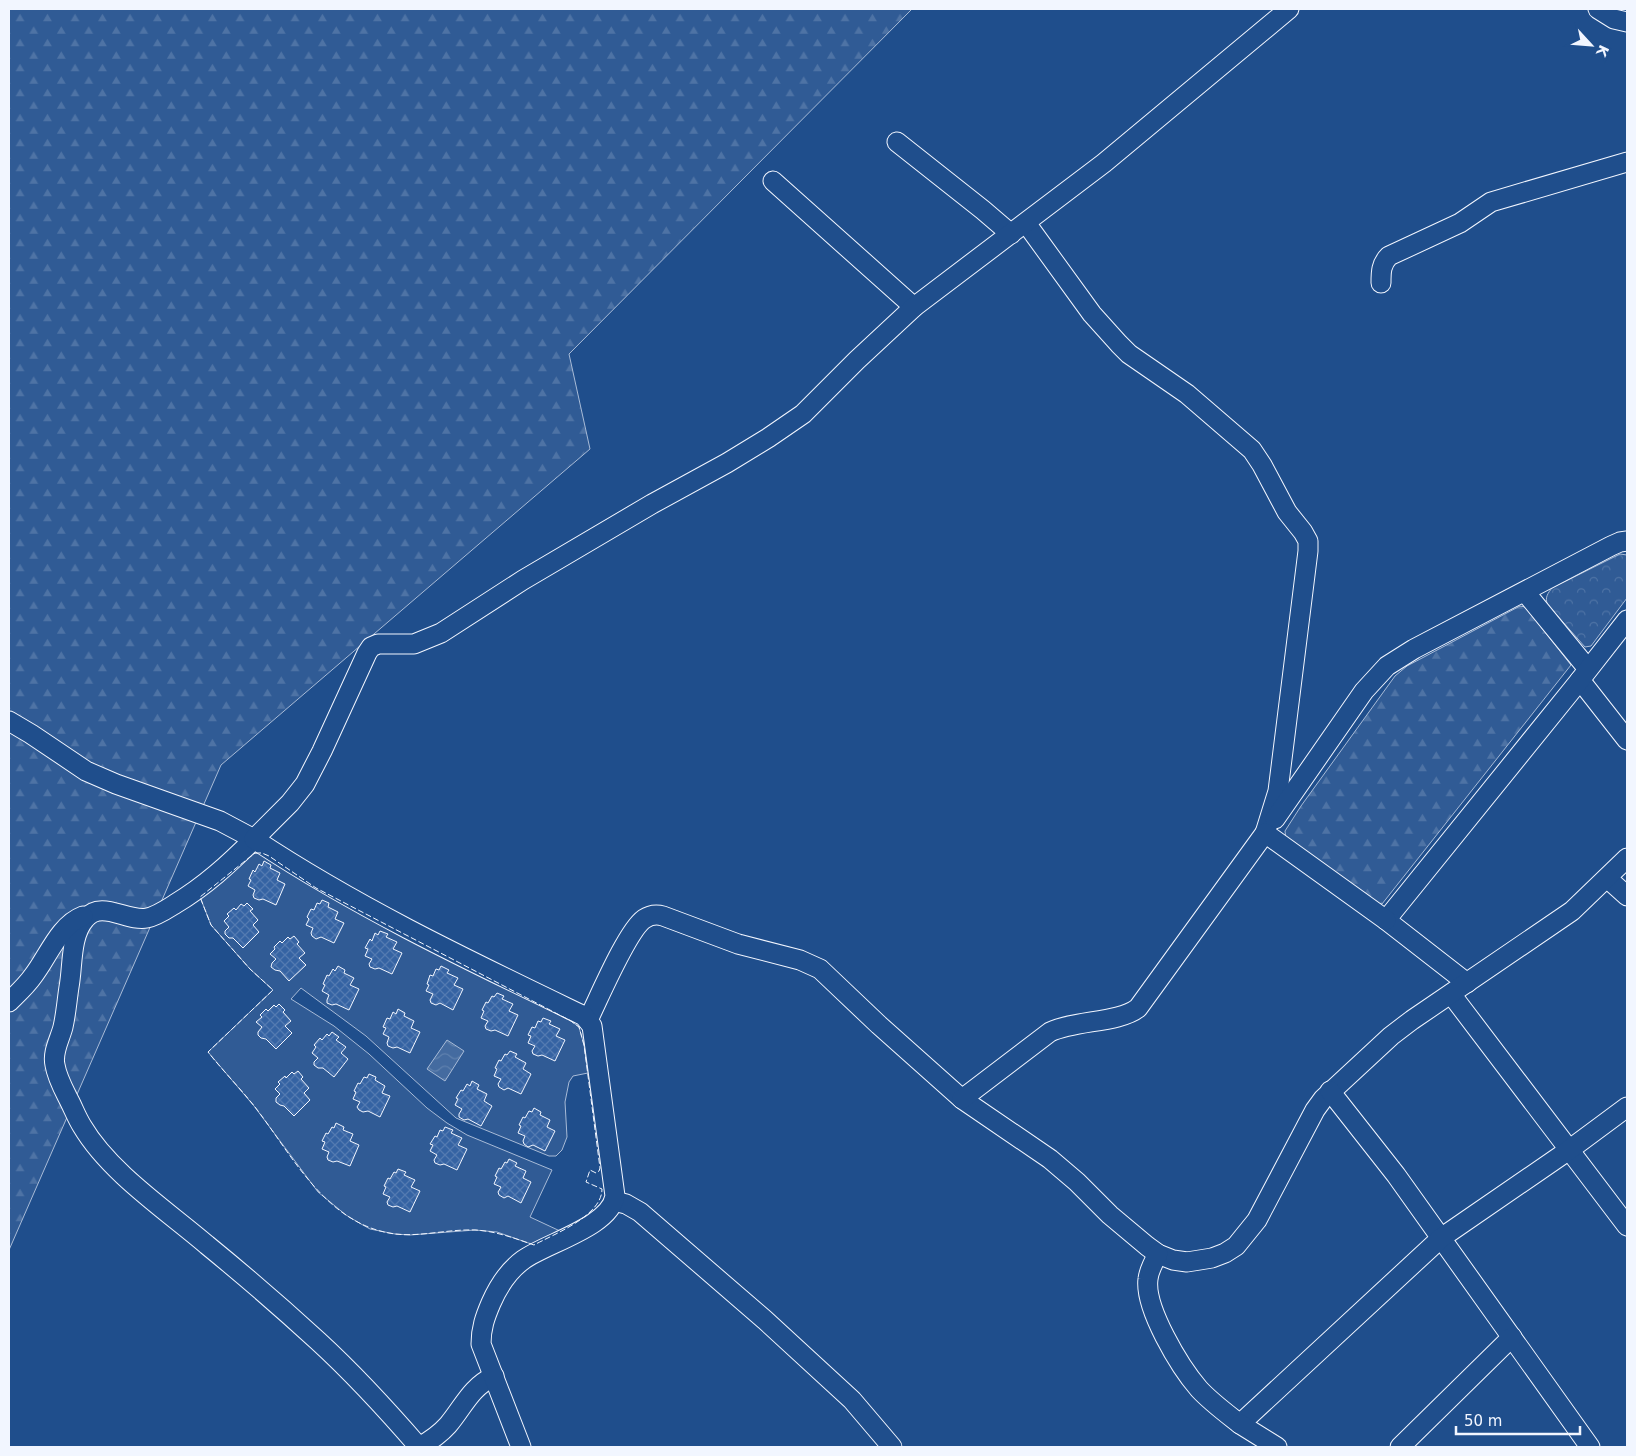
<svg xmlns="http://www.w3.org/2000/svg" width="1636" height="1456" font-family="'DejaVu Sans',sans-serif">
<defs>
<pattern id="forest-firs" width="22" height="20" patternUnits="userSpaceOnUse" patternTransform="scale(1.25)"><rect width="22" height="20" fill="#305b95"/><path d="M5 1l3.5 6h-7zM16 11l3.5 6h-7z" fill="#4e73a5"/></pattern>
<pattern id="park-crowns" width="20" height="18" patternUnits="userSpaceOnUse" patternTransform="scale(1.25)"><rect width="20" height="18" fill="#305b95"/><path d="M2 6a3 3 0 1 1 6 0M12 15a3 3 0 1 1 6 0" fill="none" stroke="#4e73a5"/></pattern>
<pattern id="water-waves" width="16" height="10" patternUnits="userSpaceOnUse" patternTransform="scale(1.25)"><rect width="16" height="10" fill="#446ba0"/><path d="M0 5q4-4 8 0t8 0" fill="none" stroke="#5f81ae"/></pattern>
<pattern id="building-cross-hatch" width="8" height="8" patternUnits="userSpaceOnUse" patternTransform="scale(1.25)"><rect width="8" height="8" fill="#3563a3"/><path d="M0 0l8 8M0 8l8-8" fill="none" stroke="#537ab1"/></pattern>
</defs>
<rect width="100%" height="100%" fill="#1f4e8c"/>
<!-- built -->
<path fill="#305b95" stroke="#a8bbd7" d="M255,853H262L316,888L571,1021L579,1027L584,1045L588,1073L573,1076L569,1082L565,1102L567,1137L562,1150L556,1156H549L456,1118L366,1036L301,988L291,999L334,1026L369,1054L427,1108L447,1123L467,1135L552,1170L530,1217L560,1231L534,1245L497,1232L475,1230L410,1235L395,1234L370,1229L361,1224L346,1215L318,1192L254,1106L208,1052L273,990L250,969L211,925L200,897Z"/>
<!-- forest -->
<g fill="url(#forest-firs)" stroke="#a8bbd7">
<path d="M9,9H912L569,354L590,449L221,765L9,1250Z"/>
<path d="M1520,606L1525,607L1529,612L1571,665L1382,904L1376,903L1286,840L1285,831L1301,806L1395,676L1407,666Z"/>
</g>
<!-- park -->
<path fill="url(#park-crowns)" stroke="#a8bbd7" d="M1620,554L1627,555V598L1591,646L1585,647L1547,604C1545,597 1548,593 1552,588Z"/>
<!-- water -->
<path fill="url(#water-waves)" stroke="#a8bbd7" d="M447,1040L464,1051L445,1081L427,1069Z"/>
<!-- building -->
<g fill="url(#building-cross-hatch)" stroke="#f2f6ff">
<path d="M264,861L271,865L270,868L280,873L277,880L285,884L276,905L263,899L259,900L254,898L253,895L255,890L248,886L251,880L249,879L253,870L255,872L259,864L262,866Z"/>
<path d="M322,900L329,903L328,907L338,912L335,919L344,923L334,943L321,937L316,939L312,936L311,933L313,928L306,925L309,919L307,917L311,909L314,910L317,903L320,904Z"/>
<path d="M247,903L253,909L250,911L258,920L253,925L259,932L243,948L233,938H229L225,934V931L229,927L224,921L229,916L227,914L234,908L236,910L241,904L244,906Z"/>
<path d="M380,931L388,934L386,937L397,942L393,949L402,953L392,974L379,968L375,969L370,967L369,964L372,959L365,956L368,949L365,948L370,939L372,941L375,933L378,935Z"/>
<path d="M294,936L299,942L297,944L305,953L299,958L306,965L289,981L280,971L275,970L271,967L272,963L276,959L270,954L275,949L274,947L280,941L282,943L288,937L290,939Z"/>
<path d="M338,966L345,970L344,973L354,978L350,985L359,989L349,1010L336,1004L332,1005L327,1003V1000L329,995L322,991L325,985L323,984L327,975L329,976L333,969L335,971Z"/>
<path d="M441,966L449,970L447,973L458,978L454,985L463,989L453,1010L440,1003L436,1005L431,1003L430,1000L433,994L426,991L429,985L427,984L430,975L433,976L436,969L439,970Z"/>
<path d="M497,993L504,996L502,999L513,1004L509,1011L518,1015L508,1036L495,1030L491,1031L486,1029L485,1026L488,1021L481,1018L484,1011L482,1010L486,1002L488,1003L492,996L494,997Z"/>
<path d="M279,1004L285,1010L283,1012L291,1021L285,1026L292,1033L276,1049L266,1039L261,1038L258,1035V1032L262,1027L256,1022L262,1017L260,1015L266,1009L268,1011L274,1005L276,1007Z"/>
<path d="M398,1009L405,1013L404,1016L414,1021L411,1028L420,1032L410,1053L397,1047L393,1048L388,1046L387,1043L389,1037L383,1034L386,1028L383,1027L387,1018L390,1019L393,1012L396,1014Z"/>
<path d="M543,1018L551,1021L549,1024L560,1029L556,1036L565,1040L555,1061L542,1055L538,1056L533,1054L532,1051L535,1046L528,1043L531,1036L528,1035L532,1027L535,1028L538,1021L541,1022Z"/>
<path d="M332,1032L339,1037L336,1040L346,1047L341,1053L348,1059L334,1077L323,1068H318L314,1065V1062L318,1058L312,1053L316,1047L314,1045L320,1038L322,1040L327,1034L329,1036Z"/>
<path d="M510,1051L517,1054L515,1057L526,1063L523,1069L531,1074L521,1094L508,1088L504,1090L499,1087L498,1084L501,1079L494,1076L497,1069L495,1068L499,1060L501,1061L505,1054L507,1055Z"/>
<path d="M298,1071L303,1077L301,1079L309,1088L304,1093L310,1100L294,1116L284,1106L280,1105L276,1102V1098L280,1094L275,1089L280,1084L278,1082L285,1076L286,1078L292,1072L294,1074Z"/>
<path d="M369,1074L376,1077L375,1080L385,1086L382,1093L390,1096L380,1117L368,1111L363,1112L359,1110L357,1107L360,1102L353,1099L356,1092L354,1091L358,1083L360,1084L364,1077L367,1078Z"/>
<path d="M472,1081L479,1085L477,1089L487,1094L484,1101L492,1106L481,1126L468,1119L464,1120L459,1117V1114L462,1109L455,1105L458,1099L456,1098L461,1090L463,1091L467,1084L470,1086Z"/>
<path d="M534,1108L541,1112L540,1115L550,1120L547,1127L555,1131L545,1151L533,1145L528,1147L524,1144L523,1141L525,1136L518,1133L521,1126L519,1125L523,1117L525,1118L529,1111L532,1112Z"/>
<path d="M336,1123L344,1127L343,1130L353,1134L350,1141L359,1145L350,1166L337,1161L333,1162L328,1160L327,1157L329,1152L322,1149L325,1142L322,1141L326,1133L328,1134L332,1127L334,1128Z"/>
<path d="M445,1127L453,1130L451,1133L462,1138L458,1145L467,1149L457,1170L444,1164L440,1165L435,1163L434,1160L437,1155L430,1151L433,1145L430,1144L435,1136L437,1137L440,1130L443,1131Z"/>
<path d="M509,1159L517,1163L515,1166L526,1171L523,1178L531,1182L521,1203L508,1196L504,1198L499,1195L498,1192L501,1187L494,1184L497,1177L495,1176L499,1168L501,1169L505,1162L507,1163Z"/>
<path d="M398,1169L406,1172L404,1175L415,1180L411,1187L420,1191L410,1212L397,1206L393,1207L388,1205L387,1202L390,1197L383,1194L386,1187L384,1186L388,1178L390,1179L394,1172L396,1173Z"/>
</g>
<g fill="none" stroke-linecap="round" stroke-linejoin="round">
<!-- minor casing -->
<g stroke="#f2f6ff" stroke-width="21">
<g id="minor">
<path d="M1598,9L1614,19L1627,22"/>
<path d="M897,142L983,210L1011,234"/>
<path d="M773,181L914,307"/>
<path d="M1026,223L1092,314L1119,344L1129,354L1187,394L1252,450L1262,465L1287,512L1303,532L1308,541V551L1278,791L1265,833"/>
<path d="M1381,283C1381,272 1381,264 1389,256L1460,223L1491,202L1627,162"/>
<path d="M1525,592L1588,669"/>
<path d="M1580,680L1627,740"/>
<path d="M9,721L31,734L86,771L116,784L220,821L254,839C229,864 205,886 175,904C167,909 157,916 147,918C127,922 101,899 85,919C70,936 73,966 69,987C67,1000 66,1014 63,1027C60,1039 52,1052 55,1065C57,1078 64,1090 70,1102C74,1110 77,1118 82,1126C109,1172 166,1210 207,1245C245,1276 282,1308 318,1341C354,1374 387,1410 419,1447C430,1441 440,1434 448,1425C464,1406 470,1388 494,1376"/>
<path d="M1275,819L1364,691L1387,666L1414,649L1611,546L1620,542L1627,541"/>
<path d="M1607,878L1627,896"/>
<path d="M1467,983L1386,920L1580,680L1627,620"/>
<path d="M1451,994L1627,1226"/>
<path d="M9,1002C17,994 26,986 33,976C48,957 59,925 83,916"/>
<path d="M588,1020C599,998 627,931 644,919C650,915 656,914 663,916L738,944L800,960L820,969L879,1025L962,1099L1050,1159L1077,1182L1110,1215L1147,1246L1158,1254L1173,1260L1187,1262L1212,1258L1225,1253L1236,1246L1257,1220L1315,1110L1323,1099L1391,1036L1412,1020L1572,911L1627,858"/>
<path d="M1330,1091L1396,1175L1590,1447"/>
<path d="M962,1099L1050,1032C1075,1020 1119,1023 1138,1008L1265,833L1386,920"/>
<path d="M614,1201L626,1204L640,1212L765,1320L852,1400L892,1447"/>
<path d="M1158,1254C1154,1261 1149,1270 1148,1279C1144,1308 1180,1367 1199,1389C1211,1402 1226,1413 1240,1424L1441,1238L1569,1150L1627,1107"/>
<path d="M1240,1424L1277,1447"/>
<path d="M521,1447L481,1344C481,1328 485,1317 491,1303C498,1287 508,1271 523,1260C546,1243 610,1227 615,1196L592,1026L584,1016C472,962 358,908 254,839L290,803L305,784L322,751L367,653L371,647L378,644H414L441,633L523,580L652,504L727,463L768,438L803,414L857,360L914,307L1104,163L1289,9"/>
<path d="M1400,1447L1512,1337"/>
</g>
</g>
<!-- minor -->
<use href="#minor" stroke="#1f4e8c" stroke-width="19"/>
<!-- fence -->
<path stroke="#f2f6ff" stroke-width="1" stroke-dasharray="6 2.5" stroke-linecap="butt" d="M255,853H262L269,856L316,888L571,1021L579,1027L584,1045L600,1168L599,1171L596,1173L590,1170L586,1182L602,1189C602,1216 554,1234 534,1245C514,1238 495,1231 475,1230C448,1229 421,1237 395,1234C326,1225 293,1156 255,1107C240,1088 223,1071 208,1052L273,990L250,969L211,925L200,897Z"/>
</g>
<!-- border -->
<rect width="1636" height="1456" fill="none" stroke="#f2f6ff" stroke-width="20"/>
<!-- north arrow -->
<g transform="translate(1591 45) rotate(116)" stroke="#1f4e8c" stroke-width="4" paint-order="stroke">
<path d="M0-4L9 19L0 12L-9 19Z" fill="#f2f6ff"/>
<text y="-8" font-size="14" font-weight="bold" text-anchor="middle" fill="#f2f6ff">K</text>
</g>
<!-- scale -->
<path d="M1456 1426v8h124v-8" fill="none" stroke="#f2f6ff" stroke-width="2.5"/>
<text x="1464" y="1426" font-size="15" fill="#f2f6ff" stroke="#1f4e8c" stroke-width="4" paint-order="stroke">50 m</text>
</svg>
